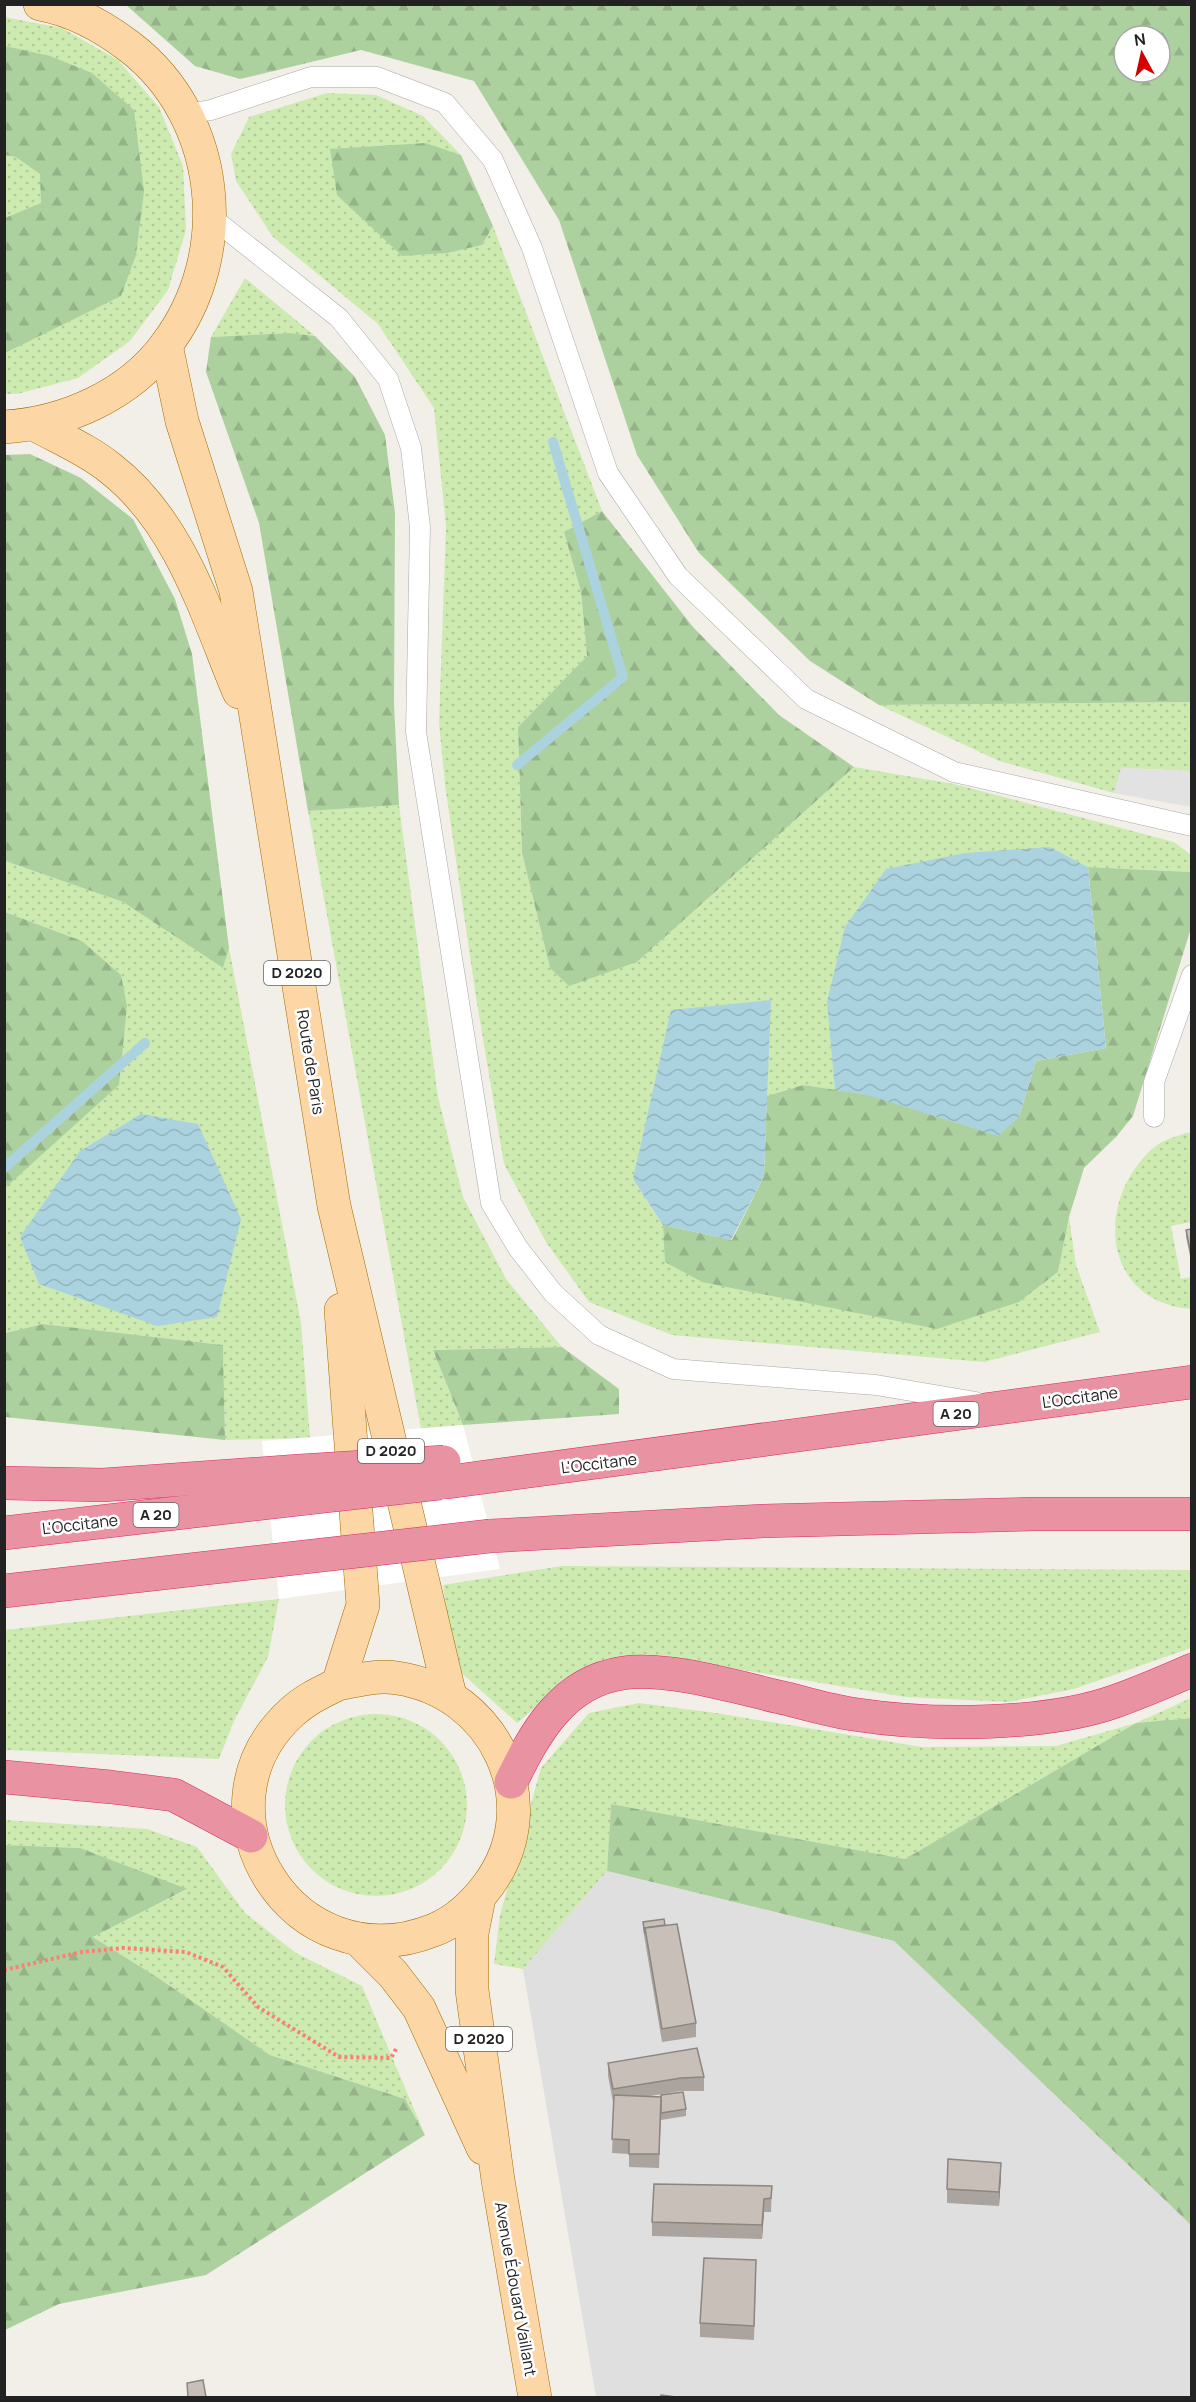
<svg xmlns="http://www.w3.org/2000/svg" width="1196" height="2402" font-family="Manrope,sans-serif">
<defs>
<pattern id="grass-dots" width="8" height="8" patternUnits="userSpaceOnUse" patternTransform="scale(1.5)"><rect width="8" height="8" fill="#cdebb0"/><path d="M2 2h.1M6 6h.1" fill="none" stroke="#b0c997" stroke-width="1.8" stroke-linecap="round"/></pattern>
<pattern id="forest-firs" width="22" height="20" patternUnits="userSpaceOnUse" patternTransform="scale(1.5)"><rect width="22" height="20" fill="#add19e"/><path d="M5 1l3.5 6h-7zM16 11l3.5 6h-7z" fill="#95b388"/></pattern>
<pattern id="water-waves" width="16" height="10" patternUnits="userSpaceOnUse" patternTransform="scale(1.5)"><rect width="16" height="10" fill="#aad3df"/><path d="M0 5q4-4 8 0t8 0" fill="none" stroke="#92b5bf"/></pattern>
</defs>
<rect width="100%" height="100%" fill="#f2efe9"/>
<!-- residential -->
<path fill="#e0dfdf" d="M607,1871L894,1941L1191,2225V2397H596L523,1969Z"/>
<!-- grass -->
<g fill="url(#grass-dots)">
<path d="M4,17L62,28L118,60L159,107L183,166L186,230L168,290L130,341L78,378L17,394H4Z"/>
<path d="M327,93L376,95L423,116L461,155L426,143L482,245L493,226L602,511L564,532L581,592L587,656L518,727L522,853L550,968L637,962L854,767L954,784L1174,842L1191,855V884L1190,872L1088,867L1050,847L829,993L835,1090L803,1085L767,1096L770,1000L633,1179L663,1225L666,1262L1019,1302L1058,1272L1069,1217L1076,1265L1100,1332L984,1362L672,1335L589,1302L546,1242L504,1164L476,997L445,785L439,723L446,526L434,408L378,324L273,237L236,181L231,154L249,117Z"/>
<path d="M245,278L315,336L290,333L211,337Z"/>
<path d="M1191,702V771L1122,768L1114,793L999,761L879,705Z"/>
<path d="M399,805L438,1097L463,1197L506,1279L562,1347L433,1350L463,1425L421,1429L308,811Z"/>
<path d="M5,861L123,902L223,968L229,948L301,1323L310,1438L225,1440L223,1345L43,1324L5,1333V1171L82,941L5,912Z"/>
<path d="M1186,1133H1191V1222L1171,1226L1181,1279L1191,1277V1309C1102,1302 1094,1201 1153,1148C1163,1140 1174,1137 1186,1133Z"/>
<path d="M562,1566L1191,1570V1648L1074,1689L1009,1702L906,1697L646,1654L579,1671L517,1723L454,1666L443,1585Z"/>
<path d="M279,1599L268,1657L234,1721L219,1759L5,1750V1630Z"/>
<path d="M1191,1698V1718L1136,1723L905,1859L611,1804L607,1871L523,1969L494,1964L500,1915L541,1768L589,1713L639,1703L716,1713L922,1747L1056,1746L1136,1723Z"/>
<circle cx="376" cy="1805" r="91"/>
<path d="M5,1820L147,1829L197,1847L245,1913L296,1953L362,1986L425,2135L405,2099L270,2055L160,1979L93,1937L186,1890L80,1848L5,1845Z"/>
</g>
<!-- forest -->
<g fill="url(#forest-firs)" fill-rule="evenodd">
<path d="M126,5H1191V702L879,705L810,661L699,553L637,455L559,220L474,81L361,50L240,79L195,66ZM1124,36H1160V72H1124Z"/>
<path d="M5,46L50,56L92,73L134,110L144,191L136,255L121,296L5,353V218L41,203L40,174L16,157L5,155Z"/>
<path d="M426,143L461,155L493,226L482,245L447,253L402,256L337,195L330,149Z"/>
<path d="M290,333L315,336L355,377L385,435L395,513L394,704L399,805L308,811L259,523L206,372L211,337Z"/>
<path d="M30,454L81,478L133,519L175,599L192,654L229,948L223,968L123,902L5,861V455Z"/>
<path d="M602,511L693,627L779,715L854,767L637,962L569,986L550,968L522,853L518,727L587,656L581,592L564,532Z"/>
<path d="M1088,867L1190,872L1191,928L1133,1116L1116,1137L1084,1168L1069,1217L1058,1272L1019,1302L937,1329L702,1282L665,1262L663,1225L732,1240L764,1176L767,1096L803,1085L1019,1117L1036,1061L1106,1048Z"/>
<path d="M5,912L82,941L121,975L127,1006L119,1085L5,1188Z"/>
<path d="M43,1324L223,1345L225,1440L5,1417V1333Z"/>
<path d="M562,1347L619,1389V1414L463,1425L433,1350Z"/>
<path d="M1191,1718V2225L894,1941L607,1871L611,1804L905,1859L1136,1723Z"/>
<path d="M5,1845L80,1848L187,1889L93,1937L160,1979L270,2055L405,2099L425,2135L206,2275L59,2304L5,2330Z"/>
</g>
<!-- parking -->
<path fill="#e2e2e2" d="M1121,768L1191,771V807L1114,793Z"/>
<!-- water -->
<g fill="url(#water-waves)">
<path d="M1050,847L1088,867L1106,1048L1036,1061L1019,1117L998,1136L867,1095L835,1090L827,1002L845,927L886,869L965,853Z"/>
<path d="M771,1000L764,1176L731,1240L663,1225L633,1179L671,1010Z"/>
<path d="M141,1114L198,1124L241,1219L217,1317L157,1326L39,1284L20,1237L80,1151Z"/>
</g>
<!-- pier -->
<path fill="#fff" d="M463,1425L500,1569L279,1599L262,1441Z"/>
<g fill="none" stroke-linecap="round" stroke-linejoin="round">
<!-- stream -->
<g stroke="#aad3df" stroke-width="10">
<path d="M517,765L623,677L553,442"/>
<path d="M4,1168L145,1043"/>
</g>
<!-- service casing -->
<g stroke="#a9a9a9" stroke-width="21">
<g id="service">
<path d="M187,114L211,110L311,77H377L445,103L493,160L532,248L608,473L678,576L806,699L954,772L1192,826"/>
<path d="M211,217L339,318L388,379L411,448L420,527L416,732L491,1203L518,1248L553,1293L599,1335L673,1369L876,1385L976,1402"/>
<path d="M1154,1117V1082L1192,975"/>
</g>
</g>
<!-- primary casing -->
<g stroke="#a06b00" stroke-width="34">
<g id="primary">
<path d="M166,345L182,421L236,591L334,1206L450,1696"/>
<path d="M34,424C59,438 88,450 110,468C180,522 206,613 239,692"/>
<path d="M4,427C66,423 129,395 166,345C235,254 221,117 130,47C104,27 73,10 40,4"/>
<path d="M338,1684C357,1680 377,1675 397,1678C494,1692 548,1802 489,1884C475,1903 457,1921 434,1930C294,1986 184,1810 292,1712C306,1699 322,1692 338,1684L363,1605L341,1310"/>
<path d="M479,1898L472,1933V1990L498,2180L535,2398"/>
<path d="M358,1939L393,1974L419,2008L483,2148"/>
</g>
</g>
<!-- motorway casing -->
<g stroke="#dc2a67" stroke-width="34">
<g id="motorway">
<path d="M448,1482L1192,1382"/>
<path d="M4,1483L103,1485L299,1471"/>
<path d="M4,1533L307,1498"/>
<path d="M490,1536L763,1521L1033,1514H1192"/>
<path d="M4,1591L269,1561"/>
<path d="M4,1777L111,1787L174,1795L251,1836"/>
<path d="M511,1782C535,1733 562,1682 623,1673C668,1666 742,1689 788,1699C811,1705 835,1712 859,1715C931,1726 1047,1726 1116,1701C1141,1692 1167,1681 1192,1670"/>
</g>
</g>
<!-- path -->
<path stroke="#fa8072" stroke-width="4" stroke-dasharray="3 3" stroke-linecap="butt" d="M4,1970L82,1952L123,1948L186,1952L223,1967L258,2007L339,2057L391,2058L397,2047"/>
<!-- service -->
<use href="#service" stroke="#fff" stroke-width="20"/>
<!-- primary -->
<use href="#primary" stroke="#fcd6a4" stroke-width="33"/>
<!-- motorway -->
<use href="#motorway" stroke="#e892a2" stroke-width="33"/>
<!-- motorway-bridge casing -->
<g stroke="#dc2a67" stroke-width="34" stroke-linecap="butt">
<g id="motorway-bridge">
<path d="M299,1471L444,1462"/>
<path d="M307,1498L440,1483"/>
<path d="M269,1561L490,1536"/>
</g>
</g>
<!-- motorway-bridge -->
<use href="#motorway-bridge" stroke="#e892a2" stroke-width="33"/>
</g>
<!-- wall -->
<g fill="#aba49e">
<path d="M1191,1229V1261L1186,1237V1230Z"/>
<path d="M643,1922L665,1925L696,2023V2037L662,2042L643,1929Z"/>
<path d="M608,2063L704,2077V2091H681L650,2096L661,2110L659,2168L629,2167V2154L612,2153L614,2102H613L608,2076Z"/>
<path d="M661,2095L686,2109V2116L661,2120Z"/>
<path d="M1001,2176L999,2206L947,2203V2189Z"/>
<path d="M772,2186L771,2212H764L762,2239L652,2236V2222Z"/>
<path d="M756,2273L754,2340L700,2337V2323Z"/>
</g>
<!-- shaded-wall -->
<g fill="#8b8681">
<path d="M1001,2163V2176L999,2206V2192Z"/>
<path d="M764,2199V2212L762,2239V2225Z"/>
</g>
<!-- building -->
<g fill="#c7bfb8" stroke="#8b8681" stroke-width="1.5">
<path d="M1191,1229V1254L1186,1230Z"/>
<path d="M664,1919L665,1925L645,1928V1934L643,1922Z"/>
<path d="M677,1924L696,2023L662,2029L645,1928Z"/>
<path d="M697,2048L704,2077L681,2078L613,2089L608,2063Z"/>
<path d="M683,2092L686,2109L661,2113V2095Z"/>
<path d="M614,2095L661,2097L659,2154H629V2140L612,2139Z"/>
<path d="M948,2159L1001,2163L999,2192L947,2189Z"/>
<path d="M654,2184L772,2186L771,2198L764,2199L762,2225L652,2222Z"/>
<path d="M704,2258L756,2260L754,2326L700,2323Z"/>
<path d="M203,2380L206,2397H188L187,2383Z"/>
<path d="M661,2395L676,2397H661Z"/>
</g>
<g text-anchor="middle" stroke-width="5" stroke-linejoin="round" paint-order="stroke">
<!-- shield labels -->
<g fill="#fff" stroke="#646464" stroke-width="1.5">
<rect x="264" y="961" width="66" height="24" rx="4.5"/>
<rect x="933.5" y="1402" width="45" height="24" rx="4.5"/>
<rect x="358" y="1439" width="66" height="24" rx="4.5"/>
<rect x="133.5" y="1503" width="45" height="24" rx="4.5"/>
<rect x="446" y="2027" width="66" height="24" rx="4.5"/>
</g>
<g font-size="15" font-weight="bold" fill="#222">
<text x="297" y="978">D 2020</text>
<text x="956" y="1419">A 20</text>
<text x="391" y="1456">D 2020</text>
<text x="156" y="1520">A 20</text>
<text x="479" y="2044">D 2020</text>
</g>
<!-- street labels -->
<g font-size="16" fill="#222" stroke="#fff">
<text transform="translate(311 1062) rotate(81)" y="6">Route de Paris</text>
<text transform="translate(1080 1397) rotate(-8)" y="6">L'Occitane</text>
<text transform="translate(599 1463) rotate(-7)" y="6">L'Occitane</text>
<text transform="translate(80 1524) rotate(-7)" y="6">L'Occitane</text>
<text transform="translate(516 2289) rotate(80)" y="6">Avenue Édouard Vaillant</text>
</g>
</g>
<!-- border -->
<rect width="1196" height="2402" fill="none" stroke="#222222" stroke-width="12"/>
<!-- north arrow -->
<g transform="translate(1142 54) rotate(352)"><circle r="28" fill="#ffffff" stroke="#a7a7a7" stroke-width="1.5"/>
<path d="M0-4.5L10 22L0 15L-10 22Z" fill="#d40000"/>
<text y="-9" font-size="16" font-weight="bold" text-anchor="middle" fill="#222222">N</text>
</g>
</svg>
